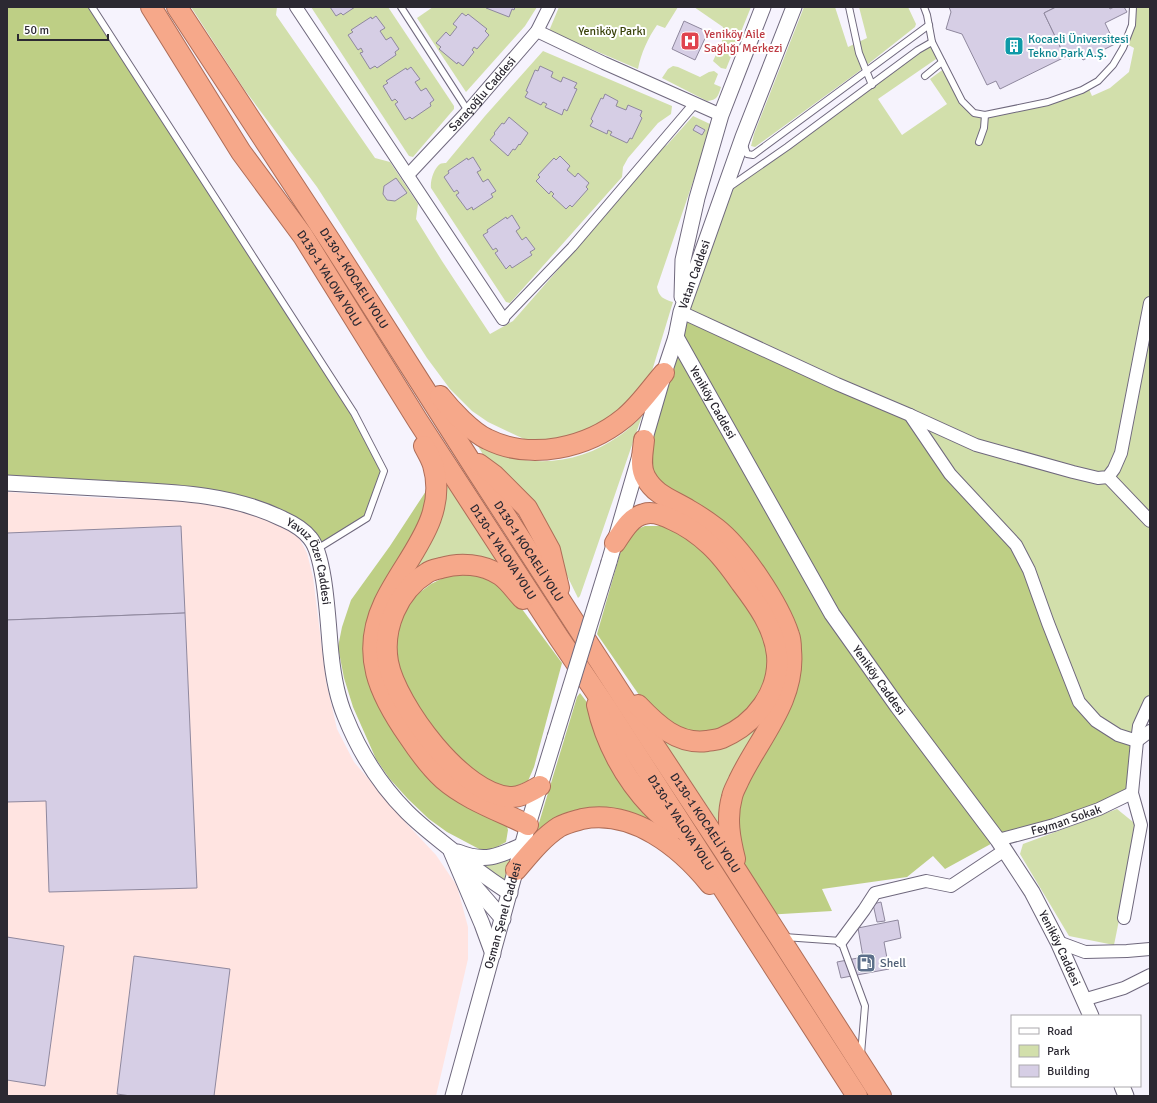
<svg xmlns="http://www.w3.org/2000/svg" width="1157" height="1103" font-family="Signika,sans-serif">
<rect width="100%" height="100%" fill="#f6f3fd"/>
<!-- industrial -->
<path fill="#ffe4e1" d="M7,492L120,499L164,498L228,507L274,521L298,536L307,553L313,577L326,681L337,729L354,762L406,823L436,855L457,886L468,927V959L436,1096H7Z"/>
<!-- green -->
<g fill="#d2dfab">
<path d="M191,7H277L276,15L375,158L390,162L418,204L416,219L442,261L490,334L513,321L577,248L659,149L667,145L693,116L710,124L711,129L657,287C659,297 663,299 673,302L652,371L639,392L601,428L538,443L524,439L488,422L472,411L450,389L427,358L317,187L244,89Z"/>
<path d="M311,7H388L454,106V109L413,157L409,156Z"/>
<path d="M433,7H537L525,26L466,92L417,18Z"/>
<path d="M559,7H678L665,28L657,25C648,38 641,53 638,69L549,31Z"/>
<path d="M694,7H751L726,69L721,68L713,61L722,42L723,27Z"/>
<path d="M804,7H835L848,47L867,38L859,7H908L916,24L915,27L858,72L755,147L751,146L754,134Z"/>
<path d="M1133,7H1150V702L1137,741L1118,735L681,312L724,191L932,42L939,57L878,99L902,135L947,104L930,79L945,68C955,89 960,109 985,115L1048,102L1088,87L1092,96L1110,88L1129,72L1134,48L1125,43L1132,25Z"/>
<path d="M543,51L672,106L671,114L658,123L628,158L623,167L622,177L510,303L506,302L431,188C430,181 434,168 440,164C441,163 445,163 446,163L485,116Z"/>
<path d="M673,66L678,67L700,77L709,72L714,71L718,74L714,84L721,87C718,96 718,100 707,101L662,78L668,69Z"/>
<path d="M642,416L580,596L578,598L555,551L491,467L474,440C489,448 504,455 520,459C554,466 591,456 619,436C627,431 635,423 642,416Z"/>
<path d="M444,475L501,567L406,583Z"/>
<path d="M763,719L724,831L664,742L688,750H711Z"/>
<path d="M1117,809L1138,826L1114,945L1069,936L1020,854L1023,844Z"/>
<path d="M508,859L512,860L506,881L504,882L480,863Z"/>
</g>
<!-- forest -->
<g fill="#becf85">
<path d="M7,7H92L354,413L384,471L367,518L317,549L310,537L246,504L7,483Z"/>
<path d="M681,312L910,415L927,440L1016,545L1070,679L1096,721L1137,741L1132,793L998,840L945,869L933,856L907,877L822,889L832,911L765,915L737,871L729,814L792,663L660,495L644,440Z"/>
<path d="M428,488V502L364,640V661L369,685L381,711L506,823L508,830L506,842L491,850H481L447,832L429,819L408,799L389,778L376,759L353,707L344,678L338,647L342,627L351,600L390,546Z"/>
<path d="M645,526H661L677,532L696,543L733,585L765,636L769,661L764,685L756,702L742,718L707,736L686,734L648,708L597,634L622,547L633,531Z"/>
<path d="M460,574H476L491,579L519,605L562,663L534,767L528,781L509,789L498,786L464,767L422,717L399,673L395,643L404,611L415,596L431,584L445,577Z"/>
<path d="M580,693L586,701L600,734L668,828L636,819L535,836L577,697Z"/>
</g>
<!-- building -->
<g fill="#d6cee5" stroke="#8f889e">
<path d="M330,7H355L343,15L341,13L336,16Z"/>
<path d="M487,7H515L514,10L512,9L509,17L486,8Z"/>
<path d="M949,7H1056L1044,13L1065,57L1000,89L996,81L987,85L962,34L946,29L951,12Z"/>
<path d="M1056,7H1109L1110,9L1114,7H1124L1127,12L1105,23L1115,44L1083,60L1080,54L1069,59L1068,56L1065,57L1044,13Z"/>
<path d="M462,13L466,16L468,14L487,29L485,31L489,35L477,49L474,47L472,50L474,52L463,66L458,62L457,64L439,49L441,47L436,43L446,32L450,36L457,27L453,24Z"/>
<path d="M376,16L385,28L380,31L386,40L391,37L399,49L395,52L396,55L377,68L375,66L370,69L360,53L363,52L361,48L358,50L348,35L353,32L351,30L371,17L372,19Z"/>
<path d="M684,21L708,32L695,60L672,49Z"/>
<path d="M540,66L553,72L551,77L561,82L563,77L577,83L574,88L577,89L567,111L564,109L562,115L545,107L547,104L543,102L541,105L525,97L528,92L526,91L535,70L538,71Z"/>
<path d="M411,67L420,79L415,82L421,91L426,88L434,100L430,103L431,106L412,119L410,117L405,120L395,104L398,102L395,99L392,101L383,86L388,83L386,81L406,68L407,70Z"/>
<path d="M605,94L618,101L616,106L626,110L628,105L642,111L640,116L642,118L632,139L630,138L627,143L610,135L612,132L608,130L607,134L590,126L593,121L591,119L601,98L603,99Z"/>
<path d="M509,117L528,133L520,145L519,144L515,150L513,149L508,156L490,140L495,134L494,133L502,123L504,124Z"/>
<path d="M696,125L705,130L702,135L693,130Z"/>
<path d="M560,156L570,166L567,170L575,177L578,173L589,183L586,187L588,189L572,207L570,205L566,209L552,196L554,194L551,191L549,194L536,181L540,177L538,175L554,158L556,160Z"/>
<path d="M473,157L481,170L477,172L483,182L488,179L496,191L491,194L493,197L473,210L472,207L467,210L456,195L459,193L457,190L454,192L444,177L449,173L448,171L467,158L468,160Z"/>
<path d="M396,178L407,193L395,201L387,200L383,194L384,186Z"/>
<path d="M512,215L520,228L516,231L522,240L526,237L535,249L530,252L532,255L512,268L510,265L506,269L495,253L498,251L496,248L493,250L483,235L488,232L487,230L506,217L507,219Z"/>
<path d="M181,526L185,613L7,620V533Z"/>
<path d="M185,613L197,888L49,892L46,801L7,802V620Z"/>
<path d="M881,902L885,921L877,922L873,904Z"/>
<path d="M898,920L901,938L884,942L889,969L841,978L837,962L863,957L858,928Z"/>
<path d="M7,937L64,946L45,1086L7,1080Z"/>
<path d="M134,956L230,969L214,1096H131L117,1094Z"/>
</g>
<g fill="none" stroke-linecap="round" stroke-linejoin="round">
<!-- service casing -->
<g stroke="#6f687d" stroke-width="8">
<g id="service">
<path d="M92,7L354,413L384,471L367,518L317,549"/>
<path d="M401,7L468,111"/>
<path d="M849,7L859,53L872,85"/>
<path d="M924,7L927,15L932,42L962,101L974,113L985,115L1048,102L1082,90L1098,81L1113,65L1123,48L1132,25L1133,7"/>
<path d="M925,76L942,62"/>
<path d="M979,142L984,128L985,115"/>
<path d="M744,145L747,154L753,155L929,25"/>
<path d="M728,188L787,147L918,50L932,42"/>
<path d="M784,937L841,941L865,1006L861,1054"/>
</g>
</g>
<!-- pedestrian casing -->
<g stroke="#6f687d" stroke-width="11">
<path id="pedestrian" d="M503,319L572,247L694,104"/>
</g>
<!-- minor casing -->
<g stroke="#6f687d" stroke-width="14">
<g id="minor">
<path d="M296,7L503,319"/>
<path d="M537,31L604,63L721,115"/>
<path id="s1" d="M408,175L468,111L537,31L549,7"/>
<path d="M681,312L837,384L910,415L950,474L1016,545L1029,570L1048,623L1079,702L1096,721L1118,735L1137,741"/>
<path d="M910,415L976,445L1073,472L1098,478L1108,477L1114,469L1121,453L1150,303"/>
<path d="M1108,477L1150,521"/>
<path d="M1137,741L1150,731"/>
<path id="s2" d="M998,840L1054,825L1099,809L1132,793"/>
<path d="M1124,918L1141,825L1132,793L1137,741L1139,726L1150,702"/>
<path d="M841,941L864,910L875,893L926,881L951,886L1005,850"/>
<path d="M1058,942L1085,952L1127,951L1150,949"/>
<path d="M1083,1000L1124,988L1150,975"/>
</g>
</g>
<!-- tertiary casing -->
<g stroke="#6f687d" stroke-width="17">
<g id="tertiary">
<path d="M682,297L683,260L697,198L721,115L763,7"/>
<path id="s3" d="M676,337L832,614L898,707L998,840L1032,892L1058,942L1091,1016"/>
<path id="s4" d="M7,483C43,485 79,487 115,489C172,492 230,493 283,519C292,523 303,529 310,538C326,556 328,628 331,654C333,674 337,697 345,716C359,751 380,785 407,812C421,826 437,838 453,851C471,866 490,880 510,893"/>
<path id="s5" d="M609,562L664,373L676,337L681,312L743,137L794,7"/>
<path d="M451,851L482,924L493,954"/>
<path d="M458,852C485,863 499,856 523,845"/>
<path d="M469,878L477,889L503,919"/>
<path d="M1122,1086L1126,1096"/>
<path id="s6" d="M453,1096L528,825L555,737"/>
</g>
</g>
<!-- trunk casing -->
<g stroke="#ae6d58" stroke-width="22">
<g id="trunk">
<path id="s7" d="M151,7L241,152L303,236L418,421L559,638L608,710L857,1096"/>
<path id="s8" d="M177,7L333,245L476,470L650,739L724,851L881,1096"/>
<path d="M440,396C451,410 472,432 487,439C531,461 587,448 624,418C639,406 651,388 664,373"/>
<path d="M644,440C643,452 639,467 646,478C655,495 673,500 689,510C698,515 708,522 716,528C742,548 779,604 789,635C791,640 791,645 791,650C796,700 759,738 739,780C737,785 733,791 732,797C726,818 730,839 735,859"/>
<path d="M424,446C427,452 431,458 433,465C449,519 405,558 384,603C360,654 379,694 409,737C419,752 430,767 443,779C467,800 500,811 528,825"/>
<path d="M479,464L494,475L527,508L550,550L559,588"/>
<path d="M615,543C622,533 630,517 644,514C653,511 665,516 673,520C687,526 699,535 710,545C722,556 732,570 741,583C757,604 774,627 777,655C780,692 755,724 722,738C717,740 712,740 707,741C678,745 657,725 638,705"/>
<path d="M523,599C516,592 508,580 500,575C483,564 460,562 441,568C437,569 431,570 427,573C398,591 382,628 388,662C396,705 464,797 512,797C522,797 531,791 540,786"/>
<path d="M597,705C605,742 625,779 651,806C658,814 668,821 676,829"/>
<path d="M516,870C529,855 542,838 559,827C566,823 575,821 582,819C633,809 680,847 710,884"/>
</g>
</g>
<!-- service -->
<use href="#service" stroke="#fff" stroke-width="6"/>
<!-- pedestrian -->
<use href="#pedestrian" stroke="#fff" stroke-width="9"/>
<!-- minor -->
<use href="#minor" stroke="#fff" stroke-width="12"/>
<!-- tertiary -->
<use href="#tertiary" stroke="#fff" stroke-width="15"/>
<!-- trunk -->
<use href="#trunk" stroke="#f6a88a" stroke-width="20"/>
<!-- tertiary-bridge casing -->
<g stroke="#6f687d" stroke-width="17" stroke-linecap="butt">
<path id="tertiary-bridge" d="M555,737L609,562"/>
</g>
<!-- tertiary-bridge -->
<use href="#tertiary-bridge" stroke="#fff" stroke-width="15"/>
</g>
<!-- icons -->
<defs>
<g id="hospital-square" transform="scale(1)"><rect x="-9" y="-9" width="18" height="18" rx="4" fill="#e0444e" stroke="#fff"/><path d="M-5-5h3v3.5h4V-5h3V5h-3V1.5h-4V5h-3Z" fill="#fff"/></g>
<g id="building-square" transform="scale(1)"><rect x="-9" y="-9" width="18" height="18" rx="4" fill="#0f9aa8" stroke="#fff"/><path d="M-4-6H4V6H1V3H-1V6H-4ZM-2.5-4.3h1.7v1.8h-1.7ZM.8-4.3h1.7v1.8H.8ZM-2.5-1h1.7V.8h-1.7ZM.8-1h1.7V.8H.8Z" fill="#fff"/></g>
<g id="fuel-square" transform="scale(1)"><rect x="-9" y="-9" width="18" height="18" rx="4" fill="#5c6f8a" stroke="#fff"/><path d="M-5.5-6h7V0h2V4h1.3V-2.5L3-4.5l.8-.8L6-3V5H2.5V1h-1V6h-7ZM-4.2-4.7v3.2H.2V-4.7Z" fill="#fff"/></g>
</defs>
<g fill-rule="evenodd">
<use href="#hospital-square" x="690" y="41"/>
<use href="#building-square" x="1014" y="46"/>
<use href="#fuel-square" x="866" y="963"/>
</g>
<g text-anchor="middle" stroke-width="4" stroke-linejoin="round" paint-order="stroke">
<!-- park labels -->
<g font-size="12" fill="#394209" stroke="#fff">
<text x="612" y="35">Yeniköy Parkı</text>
</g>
<!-- health labels -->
<g font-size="12" fill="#be3a42" stroke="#fff" text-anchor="start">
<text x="704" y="38">Yeniköy Aile<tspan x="704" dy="14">Sağlığı Merkezi</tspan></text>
</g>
<!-- culture labels -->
<g font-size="12" fill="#0d838f" stroke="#fff" text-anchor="start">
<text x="1028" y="43">Kocaeli Üniversitesi<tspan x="1028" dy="14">Tekno Park A.Ş.</tspan></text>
</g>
<!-- street labels -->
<g font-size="12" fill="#2c2932" stroke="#fff">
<text dy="4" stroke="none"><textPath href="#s1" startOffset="110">Saraçoğlu Caddesi</textPath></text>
<text dy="4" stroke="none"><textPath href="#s5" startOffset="300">Vatan Caddesi</textPath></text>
<text dy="4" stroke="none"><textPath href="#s8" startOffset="324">D130-1 KOCAELİ YOLU</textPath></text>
<text dy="4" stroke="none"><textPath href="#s7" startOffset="325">D130-1 YALOVA YOLU</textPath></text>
<text dy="4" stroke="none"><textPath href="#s3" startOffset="75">Yeniköy Caddesi</textPath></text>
<text dy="4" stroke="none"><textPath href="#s8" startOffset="648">D130-1 KOCAELİ YOLU</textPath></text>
<text dy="4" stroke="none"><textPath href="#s7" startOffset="649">D130-1 YALOVA YOLU</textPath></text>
<text dy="4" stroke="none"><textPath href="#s4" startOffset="334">Yavuz Özer Caddesi</textPath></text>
<text dy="4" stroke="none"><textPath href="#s3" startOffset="399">Yeniköy Caddesi</textPath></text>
<text dy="4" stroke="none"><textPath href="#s2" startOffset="71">Feyman Sokak</textPath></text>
<text dy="4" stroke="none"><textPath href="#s7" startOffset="973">D130-1 YALOVA YOLU</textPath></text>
<text dy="4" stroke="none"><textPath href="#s8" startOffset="972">D130-1 KOCAELİ YOLU</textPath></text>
<text dy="4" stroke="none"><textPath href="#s6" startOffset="187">Osman Şenel Caddesi</textPath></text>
<text dy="4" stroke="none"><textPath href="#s3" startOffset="723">Yeniköy Caddesi</textPath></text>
</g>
<!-- service labels -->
<g font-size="12" fill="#4e5e75" stroke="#fff" text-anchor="start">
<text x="880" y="967">Shell</text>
</g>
</g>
<!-- border -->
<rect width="1157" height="1103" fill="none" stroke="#2c2932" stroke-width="16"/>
<!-- legend -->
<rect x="1011" y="1015" width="130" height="72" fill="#ffffff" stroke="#aba9ad"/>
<rect x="1019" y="1028" width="20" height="6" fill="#ffffff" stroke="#aba9ad"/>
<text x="1047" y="1035" font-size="12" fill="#2c2932">Road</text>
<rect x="1019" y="1045" width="20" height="12" fill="#d2dfab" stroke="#aba9ad"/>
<text x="1047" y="1055" font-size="12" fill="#2c2932">Park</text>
<rect x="1019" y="1065" width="20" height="12" fill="#d6cee5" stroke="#aba9ad"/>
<text x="1047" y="1075" font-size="12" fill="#2c2932">Building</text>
<!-- scale -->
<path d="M18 34v6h90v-6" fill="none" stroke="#2c2932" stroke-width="2"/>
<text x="24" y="34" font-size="12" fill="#2c2932" stroke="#ffffff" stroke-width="3" paint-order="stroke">50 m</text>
</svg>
